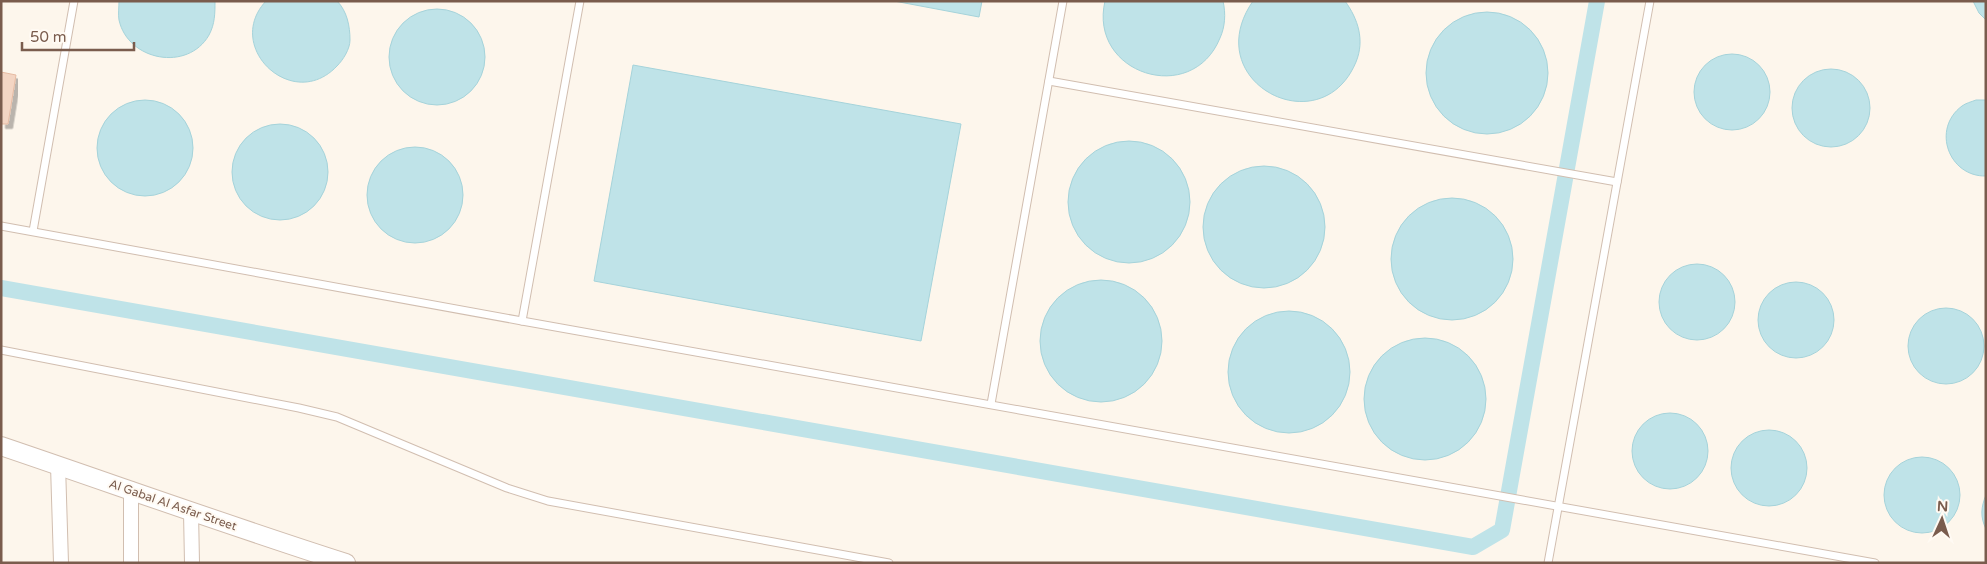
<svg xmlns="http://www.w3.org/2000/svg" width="1987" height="564" font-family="'Varela Round',sans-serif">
<defs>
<filter id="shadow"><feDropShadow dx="4.5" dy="4.5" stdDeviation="0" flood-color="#0004"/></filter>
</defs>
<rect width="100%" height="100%" fill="#fdf6ec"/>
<!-- water -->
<g fill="#bfe3e8" stroke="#a5d3da">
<path d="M215,1C215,13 215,24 209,35C188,72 128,61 119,20C118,15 119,7 119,1Z"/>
<path d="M266,1H337C347,11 350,26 350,40C350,49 343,60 337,66C293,113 223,47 266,1Z"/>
<path d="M894,1H982L979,17Z"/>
<path d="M1105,1H1223C1226,14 1225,27 1220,38C1192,107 1088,74 1105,1Z"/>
<path d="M1253,1H1345C1358,19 1365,40 1356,62C1321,146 1197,82 1253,1Z"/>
<path d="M1973,1H1986V20L1979,13Z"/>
<circle cx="437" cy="57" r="48"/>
<circle cx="1487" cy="73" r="61"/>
<circle cx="1732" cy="92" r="38"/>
<path d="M633,65L961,124L921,341L594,281Z"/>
<circle cx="1831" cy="108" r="39"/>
<circle cx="145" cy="148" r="48"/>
<path d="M1976,100H1986V176C1949,177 1931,129 1962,106C1966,103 1971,102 1976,100Z"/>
<circle cx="280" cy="172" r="48"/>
<circle cx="1129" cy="202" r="61"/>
<circle cx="415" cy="195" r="48"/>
<circle cx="1264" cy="227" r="61"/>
<circle cx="1452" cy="259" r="61"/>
<circle cx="1697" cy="302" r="38"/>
<circle cx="1101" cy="341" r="61"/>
<circle cx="1796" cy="320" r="38"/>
<circle cx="1946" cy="346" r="38"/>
<circle cx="1289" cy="372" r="61"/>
<circle cx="1425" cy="399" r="61"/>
<circle cx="1670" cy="451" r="38"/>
<circle cx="1769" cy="468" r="38"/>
<circle cx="1922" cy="495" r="38"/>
<path d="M1986,495V529C1980,517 1981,507 1986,495Z"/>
</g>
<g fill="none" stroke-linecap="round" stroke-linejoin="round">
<!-- canal -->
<path stroke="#bfe3e8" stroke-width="16" d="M1,288L1473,547L1502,530L1597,1"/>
</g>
<!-- building -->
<path fill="#f3d5c3" stroke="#e6bba3" filter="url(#shadow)" d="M1,72L16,75L8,124H1Z"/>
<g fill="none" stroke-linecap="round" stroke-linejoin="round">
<!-- service casing -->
<g stroke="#d1beb0" stroke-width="9">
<g id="service">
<path d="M1049,81L1617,182"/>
<path d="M1,226L522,321L1875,563"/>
<path d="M33,231L74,1"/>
<path d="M522,321L580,1"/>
<path d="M1,350L299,408L337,417L507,488L548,501L889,563"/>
<path d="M991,404L1063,1"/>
<path d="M1548,563L1650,1"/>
</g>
</g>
<!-- minor casing -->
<g stroke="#d1beb0" stroke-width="16">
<g id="minor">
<path d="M58,465L61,563"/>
<path d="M131,489V563"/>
<path d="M191,512L192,563"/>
</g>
</g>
<!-- tertiary casing -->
<g stroke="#d1beb0" stroke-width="20">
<path id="tertiary" d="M1,446C116,485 230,526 346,563"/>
</g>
<!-- service -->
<use href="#service" stroke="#fff" stroke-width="7"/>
<!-- minor -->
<use href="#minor" stroke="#fff" stroke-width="14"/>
<!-- tertiary -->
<use href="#tertiary" stroke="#fff" stroke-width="18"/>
</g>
<g text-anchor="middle" stroke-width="4" stroke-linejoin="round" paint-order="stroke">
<!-- street labels -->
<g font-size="12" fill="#7a5c4d" stroke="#fffaf3">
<text transform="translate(173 505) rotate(19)" y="4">Al Gabal Al Asfar Street</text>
</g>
</g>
<!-- border -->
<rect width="1987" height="564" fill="none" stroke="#7a5c4d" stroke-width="5"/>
<!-- north arrow -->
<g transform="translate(1942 519) rotate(3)" stroke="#fffaf3" stroke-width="4" paint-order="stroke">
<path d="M0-4L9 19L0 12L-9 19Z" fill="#7a5c4d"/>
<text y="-8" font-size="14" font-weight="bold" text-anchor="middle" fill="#7a5c4d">N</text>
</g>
<!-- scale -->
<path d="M22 42v8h112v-8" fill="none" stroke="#7a5c4d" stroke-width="2.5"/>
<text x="30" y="42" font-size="15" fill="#7a5c4d" stroke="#fffaf3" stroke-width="4" paint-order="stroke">50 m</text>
</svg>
